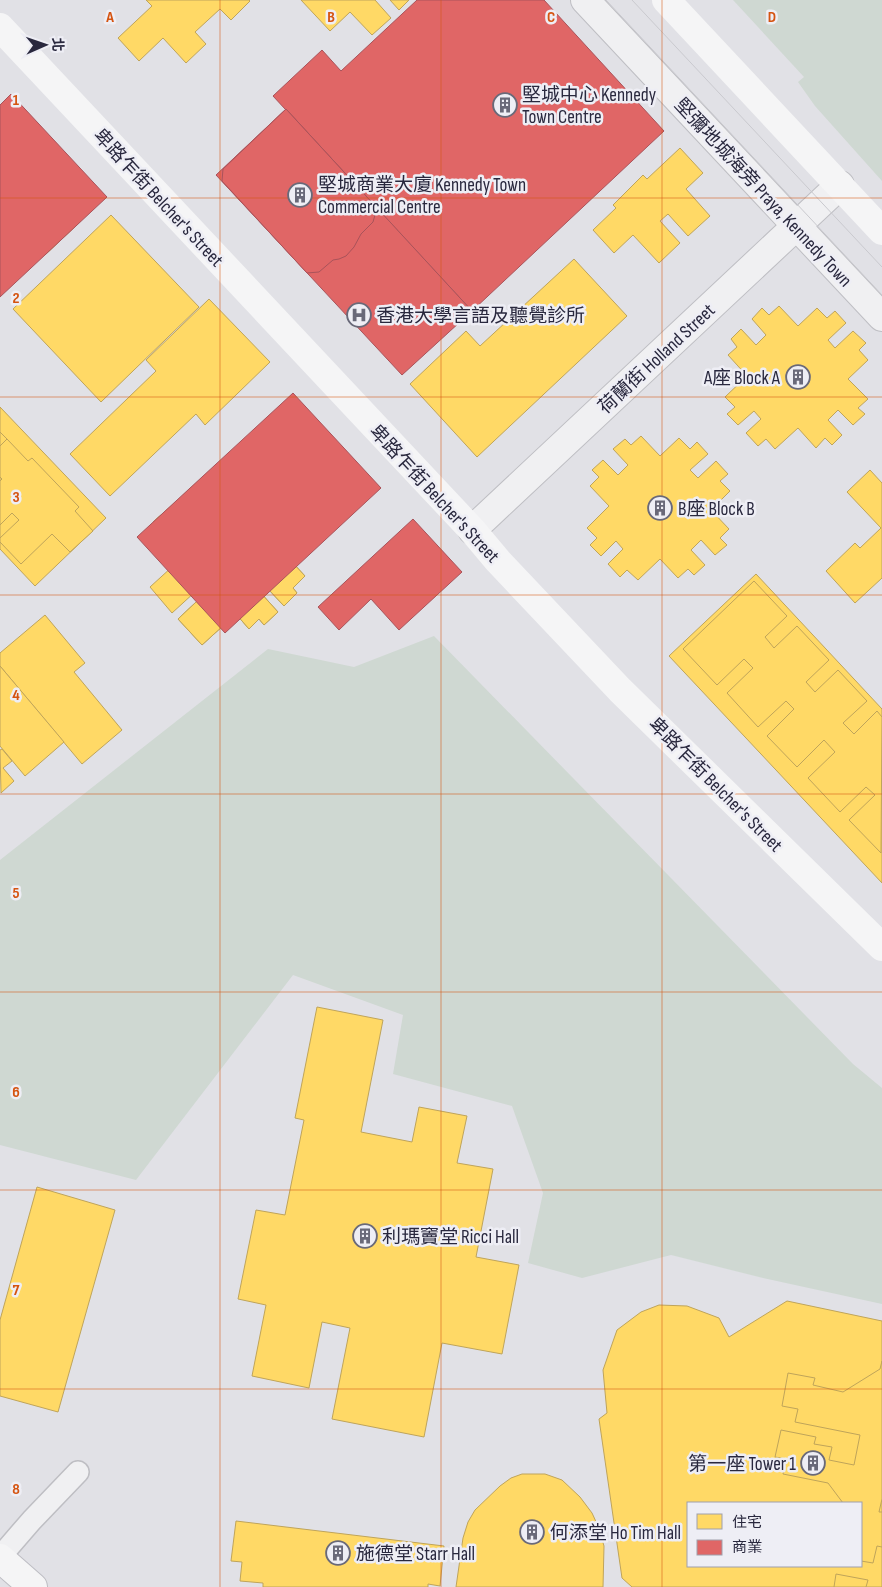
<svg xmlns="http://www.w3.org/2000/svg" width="882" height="1587" font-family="'Sofia Sans Condensed','Noto Sans TC',sans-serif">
<rect width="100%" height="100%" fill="#e1e1e6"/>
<!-- green -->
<g fill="#cfd8d2">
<path d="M733,0H882V181L815,106L798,82L804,77Z"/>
<path d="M434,636L853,1064L882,1088V1304L763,1278L671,1255L582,1278L528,1263L543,1193L512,1106L393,1074L403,1015L293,975L136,1180L0,1145V860L268,649L354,667Z"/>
</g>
<!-- homes -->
<g fill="#ffd966" stroke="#bfa45a" fill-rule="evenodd">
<path d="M146,0H249L250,1L231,20L220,9L195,32L206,44L186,63L163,38L139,61L118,38L152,6Z"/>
<path d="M301,0H375L391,18L372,35L350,12L330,31Z"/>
<path d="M390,0H409L399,10Z"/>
<path d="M455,12L464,22L472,14L508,51L545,15L554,24L558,20L571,33L532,71L540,80L579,41L591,53L587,58L597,67L559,104L595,141L587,149L597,159L583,172L539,127L528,138L571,183L555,197L547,188L539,197L503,159L480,182L472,173L465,181L451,167L485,133L478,125L443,159L429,145L437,137L429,129L451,107L417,71L425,64L416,55L431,39L473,82L484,71L441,26Z"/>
<path d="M29,121L52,146L33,164L38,171L58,153L84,181L62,201L81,221L45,255L32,241L39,235L29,224L18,234L0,214V133L7,141Z"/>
<path d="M680,148L703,173L686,189L710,216L688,236L668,214L660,221L680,243L659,263L633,235L614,253L593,230L616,208L613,205L643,175L647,179Z"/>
<path d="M111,215L199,307L101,402L13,309Z"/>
<path d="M574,259L627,316L477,457L410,384L466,331L480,346Z"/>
<path d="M209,299L270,362L205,425L196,414L110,496L70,454L156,371L146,360Z"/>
<path d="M779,306L798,326L817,308L827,318L835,311L846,323L828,340L835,348L853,331L866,343L859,350L868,360L848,379L868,399L858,408L865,414L853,425L838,410L828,420L842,435L832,445L825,438L816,448L798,428L775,449L766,439L758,446L746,433L761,419L754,411L738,425L727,414L735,407L725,397L747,376L728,355L737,347L731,339L741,329L756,345L766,335L752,319L762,308L769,315Z"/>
<path d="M0,407L106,518L35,586L0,549Z"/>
<path d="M0,432L7,439L0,446Z"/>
<path d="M641,436L660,456L679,438L690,449L697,442L708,454L690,470L698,478L716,461L728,474L720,481L730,491L711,510L729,529L720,538L727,545L715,555L701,540L691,550L705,565L694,575L688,569L678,578L660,559L638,580L627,570L620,577L608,564L623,549L616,541L601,556L590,545L597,538L587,528L609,506L590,486L599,477L592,470L603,460L618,475L628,465L613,449L625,439L631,445Z"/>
<path d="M7,439L28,461L32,458L79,507L75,511L93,531L70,552L52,534L21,564L0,542V538L19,520L12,513L0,525V481L2,479L0,477V446Z"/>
<path d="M870,470L882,483V578L855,603L826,571L855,543L860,548L881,528L847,492Z"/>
<path d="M210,471L269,536L302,506L325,532L292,562L305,576L293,588L297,593L284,606L255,575L250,581L278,612L264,625L259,619L249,629L236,614L202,645L178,619L212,587L153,522L177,501L209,536L216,531L183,495Z"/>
<path d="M210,471L241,505L273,475L297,501L264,530L269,536L302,506L325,532L292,562L305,576L293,588L297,593L284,606L255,575L250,581L278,612L264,625L259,619L249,629L236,614L202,645L178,619L212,587L207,581L172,613L150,587L184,556L153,522L177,501L209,536L216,531L183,495Z"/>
<path d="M756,574L882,709V883L669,656Z"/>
<path d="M754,581L787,616L765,637L774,648L797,626L829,660L806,682L815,692L838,670L867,701L843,723L854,734L877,711L882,717L881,853L849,820L875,795L866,787L840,812L808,778L835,752L824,740L797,767L767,736L794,709L786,701L758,727L727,693L753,668L744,659L717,685L683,649Z"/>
<path d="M45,615L85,663L74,672L122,730L82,764L0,666V653Z"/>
<path d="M0,666L64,742L25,776L0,746Z"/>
<path d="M2,749L12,761L3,768L14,781L1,793L0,750Z"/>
<path d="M317,1007L383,1020L361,1132L412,1142L419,1107L467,1116L457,1163L493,1169L476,1257L519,1265L502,1354L442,1343L424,1437L332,1419L350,1328L322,1322L309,1388L252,1376L266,1305L238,1299L256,1210L285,1215L304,1120L295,1118Z"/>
<path d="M37,1187L115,1210L58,1412L0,1396V1320Z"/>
<path d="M787,1301L882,1321V1587H632L622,1578L599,1419L607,1413L603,1370L617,1330L641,1312L659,1305L687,1306L719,1318L729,1337ZM688,1503H861V1566H688Z"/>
<path d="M882,1361V1499L879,1512H882V1547L877,1546L873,1563L861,1561V1503H843L828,1483L783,1474L786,1459L775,1457L781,1430L816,1437L814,1444L832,1447L829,1460L854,1465L860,1435L795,1422L798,1409L782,1406L788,1373L815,1378L813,1385L843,1392L880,1369Z"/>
<path d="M522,1474H545L562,1480L580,1497L592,1513L598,1526L604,1546L603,1587H456L463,1538L468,1522L475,1510L500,1486L511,1478Z"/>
<path d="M236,1521L444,1546L440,1586L428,1584V1587H263V1583L240,1581L242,1562L231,1561Z"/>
<path d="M836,1574L868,1580L866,1587H834Z"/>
</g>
<!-- shops -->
<g fill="#e06666" stroke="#a9535a">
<path d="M417,0H544L664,131L472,311L273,96L322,50L341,71Z"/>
<path d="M11,94L107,197L0,297V105Z"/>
<path d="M286,109L472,311L402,375L216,175Z"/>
<path d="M286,109L377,208L373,222L361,234L354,247L346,256L339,259L333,260L319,272L307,273L222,181L223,169Z"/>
<path d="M293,393L381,488L225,633L137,537Z"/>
<path d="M413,519L462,572L399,630L371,599L339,630L318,607Z"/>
</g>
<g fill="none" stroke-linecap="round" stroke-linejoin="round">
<!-- service casing -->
<g stroke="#bebec3" stroke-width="24">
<path id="service" d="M0,1557L32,1520L78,1472"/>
</g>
<!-- tertiary casing -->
<g stroke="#bebec3" stroke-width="30">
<g id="tertiary">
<path d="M585,0L882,317"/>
<path d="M472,530L840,185"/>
</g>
</g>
<!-- primary casing -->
<g stroke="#bdbdc3" stroke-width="30">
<path id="primary" d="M0,1558L33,1587"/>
</g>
<!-- service -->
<use href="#service" stroke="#f0f0f2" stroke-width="21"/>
<!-- tertiary -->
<use href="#tertiary" stroke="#f0f0f2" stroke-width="28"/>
<!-- secondary -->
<g stroke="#f5f5f6" stroke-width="28">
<path d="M666,0L882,231"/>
<path d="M0,27L472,530L498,561L620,690L882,947"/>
</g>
<!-- primary -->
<use href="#primary" stroke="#f5f5f6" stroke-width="28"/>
<!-- tram -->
<g stroke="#c9c9ce" stroke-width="1">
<path d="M606,0L882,295"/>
<path d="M632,0L882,267"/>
</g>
</g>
<!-- grid -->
<path fill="none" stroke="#d55411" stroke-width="1" stroke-opacity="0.55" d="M220,0V1587M441,0V1587M662,0V1587M0,198H882M0,397H882M0,595H882M0,794H882M0,992H882M0,1190H882M0,1389H882"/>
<!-- icons -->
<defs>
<g id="building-ring" transform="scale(1.25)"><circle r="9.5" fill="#eeeef5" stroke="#696979" stroke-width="1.5"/><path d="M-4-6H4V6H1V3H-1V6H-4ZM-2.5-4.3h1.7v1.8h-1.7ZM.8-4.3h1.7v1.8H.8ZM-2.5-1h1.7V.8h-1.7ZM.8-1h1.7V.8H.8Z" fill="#696979"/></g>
<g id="hospital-ring" transform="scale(1.25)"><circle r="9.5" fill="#eeeef5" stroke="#696979" stroke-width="1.5"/><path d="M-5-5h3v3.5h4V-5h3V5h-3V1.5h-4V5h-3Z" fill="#696979"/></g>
</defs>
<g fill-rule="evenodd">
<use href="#building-ring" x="505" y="105"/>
<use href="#building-ring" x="300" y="195"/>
<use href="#hospital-ring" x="359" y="315"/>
<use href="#building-ring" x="798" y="377"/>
<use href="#building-ring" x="660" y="508"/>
<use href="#building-ring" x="365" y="1236"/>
<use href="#building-ring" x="813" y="1463"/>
<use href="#building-ring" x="532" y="1532"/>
<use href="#building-ring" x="338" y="1553"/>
</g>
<g text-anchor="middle" stroke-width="5" stroke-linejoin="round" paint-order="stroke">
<!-- poi labels -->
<g font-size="19" fill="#29283e" stroke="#eeeef5" text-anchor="start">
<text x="522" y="101">堅城中心 Kennedy<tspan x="522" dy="22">Town Centre</tspan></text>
<text x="318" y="191">堅城商業大廈 Kennedy Town<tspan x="318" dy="22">Commercial Centre</tspan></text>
<text x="376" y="322">香港大學言語及聽覺診所</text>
<text x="780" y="384" text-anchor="end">A座 Block A</text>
<text x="678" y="515">B座 Block B</text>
<text x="382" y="1243">利瑪竇堂 Ricci Hall</text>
<text x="796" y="1470" text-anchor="end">第一座 Tower 1</text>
<text x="550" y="1539">何添堂 Ho Tim Hall</text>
<text x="356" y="1560">施德堂 Starr Hall</text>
</g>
<!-- street labels -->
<g font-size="19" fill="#29283e" stroke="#eeeef5">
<text transform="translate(764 192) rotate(47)" y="7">堅彌地城海旁 Praya, Kennedy Town</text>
<text transform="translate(159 197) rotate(47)" y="7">卑路乍街 Belcher's Street</text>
<text transform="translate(656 358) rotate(-43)" y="7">荷蘭街 Holland Street</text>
<text transform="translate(435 493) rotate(47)" y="7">卑路乍街 Belcher's Street</text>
<text transform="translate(716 784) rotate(45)" y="7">卑路乍街 Belcher's Street</text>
</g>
</g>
<g font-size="16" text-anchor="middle" font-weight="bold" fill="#d55411" stroke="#eeeef5" stroke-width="5" stroke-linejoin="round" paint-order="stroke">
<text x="110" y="22">A</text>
<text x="331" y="22">B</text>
<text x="551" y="22">C</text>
<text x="772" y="22">D</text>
<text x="16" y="105">1</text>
<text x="16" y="303">2</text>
<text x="16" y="502">3</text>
<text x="16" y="700">4</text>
<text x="16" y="898">5</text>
<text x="16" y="1097">6</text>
<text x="16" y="1295">7</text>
<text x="16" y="1494">8</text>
</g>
<!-- legend -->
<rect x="687" y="1502" width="175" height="65" fill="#eeeef5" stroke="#9f9fac"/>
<rect x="697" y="1514" width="25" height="15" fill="#ffd966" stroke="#9f9fac"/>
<text x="732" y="1527" font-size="15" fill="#29283e">住宅</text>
<rect x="697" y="1540" width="25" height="15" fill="#e06666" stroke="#9f9fac"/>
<text x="732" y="1552" font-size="15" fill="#29283e">商業</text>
<!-- north arrow -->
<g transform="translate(45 45) rotate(88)" stroke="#eeeef5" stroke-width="4" paint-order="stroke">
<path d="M0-4L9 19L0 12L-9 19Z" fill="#29283e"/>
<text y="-8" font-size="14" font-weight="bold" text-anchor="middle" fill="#29283e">北</text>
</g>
</svg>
